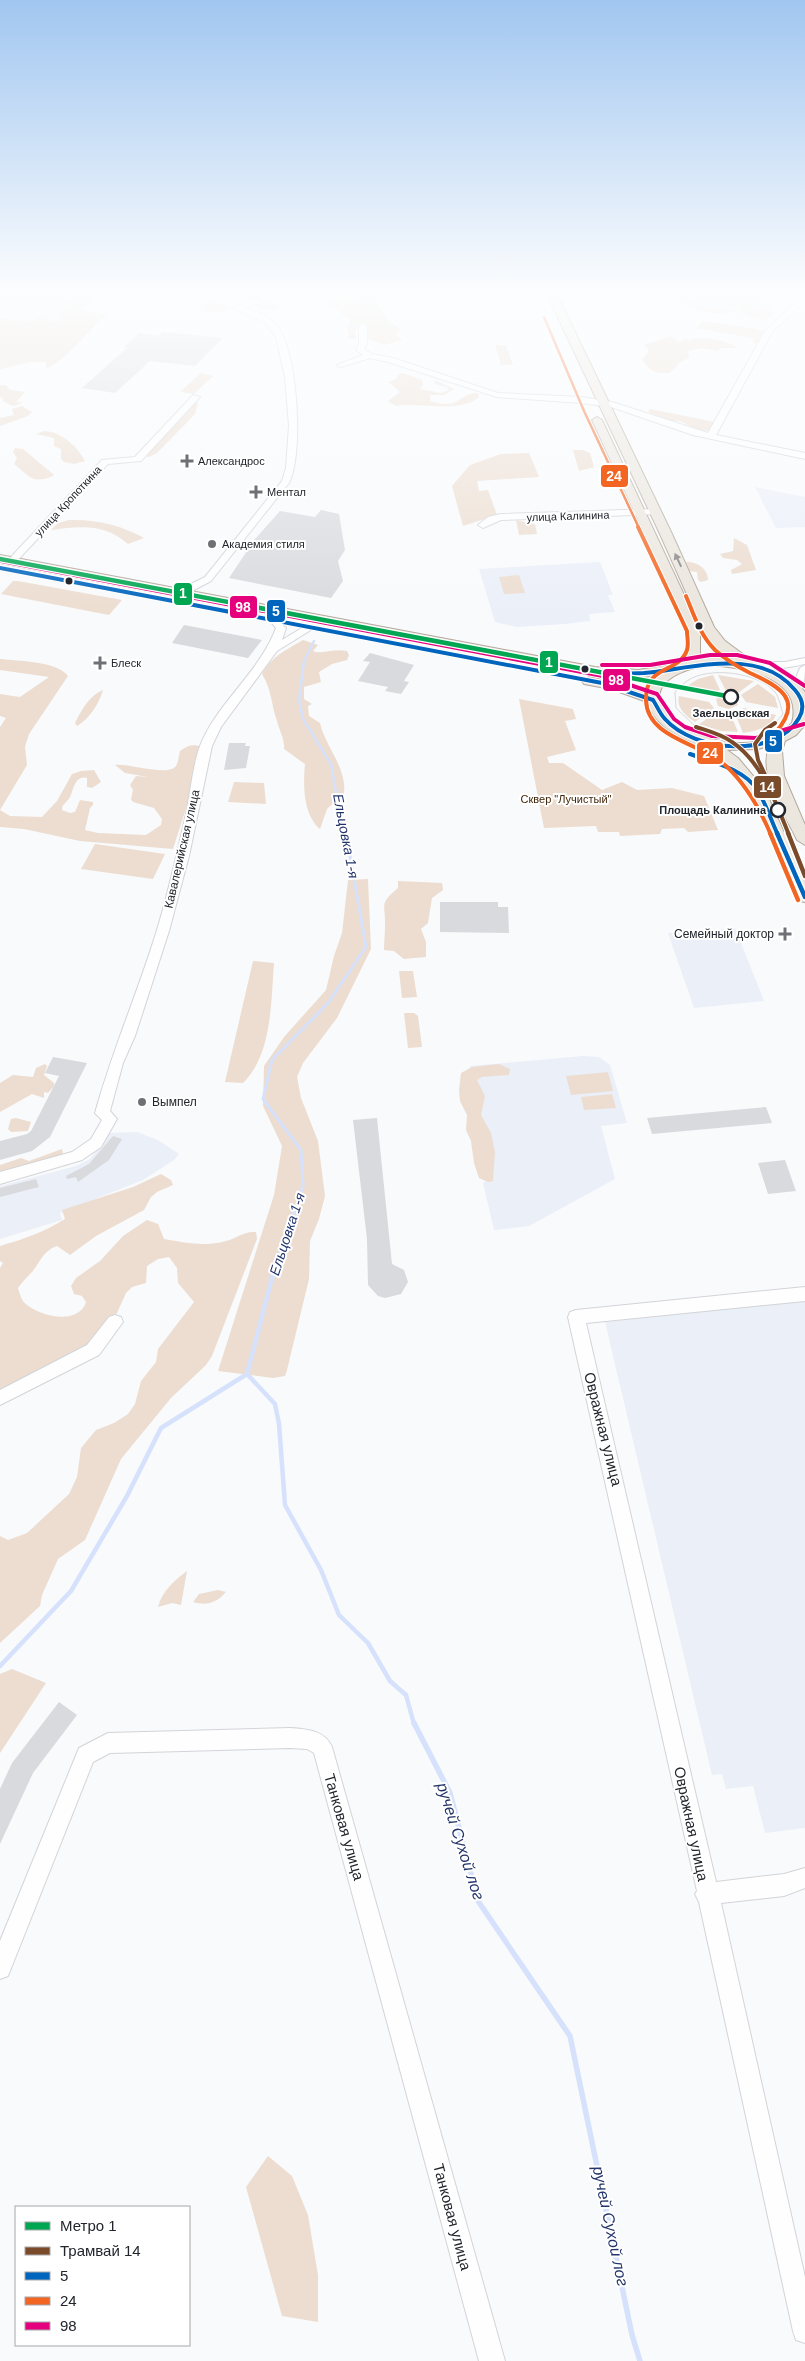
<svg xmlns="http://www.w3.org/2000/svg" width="805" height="2361" font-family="Helvetica,sans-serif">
<rect width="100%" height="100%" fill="#f9fafc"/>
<!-- built -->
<g fill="#ebeff8">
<path d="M0,288H111L65,315L40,355L9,368L0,366Z"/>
<path d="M683,288H750L759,299L774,304L767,316L691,306Z"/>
<path d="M755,487L805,497V527L776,528Z"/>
<path d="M600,562L613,595H608L615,612L589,614L590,621L564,624L517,627L495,622L479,569Z"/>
<path d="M735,928L764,1001L694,1008L668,933Z"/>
<path d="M583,1056L599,1057L610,1065L627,1123L601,1126L615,1179L529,1226L494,1230L483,1183L488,1179L470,1066Z"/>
<path d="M137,1132L158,1140L179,1154L174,1160L143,1180L60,1213L62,1220L0,1239V1186L76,1166L90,1159L110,1133Z"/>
<path d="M805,1300V1828L765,1833L753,1786L726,1789L722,1774L712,1775L605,1322Z"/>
</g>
<!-- green -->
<g fill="#ecddd0">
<path d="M36,288H54L92,295L96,298L81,310L108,314C89,330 66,360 46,369V362H30L0,369V318L30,322L42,316L48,318L44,323L60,320L58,314L73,305L57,299H79Z"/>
<path d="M339,288H387L373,291L372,294L380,297L376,300L387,319L400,329L396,335L402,340L384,345L368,339L362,327L355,331L356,339H348L349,333L347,329L350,320L325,300L335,296L359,300L364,294L336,290Z"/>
<path d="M675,288H685L691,297L700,305L736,310C723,318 689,311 680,299C678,295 677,291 675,288Z"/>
<path d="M211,301L233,308L217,313L202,311L205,308L199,305Z"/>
<path d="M727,302L757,305L775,314L763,321L746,315L739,310L740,307L727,304Z"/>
<path d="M702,321L757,329L764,332L757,345L753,342V338L696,328Z"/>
<path d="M670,336L680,342L686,338L691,341V339C705,337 726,339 737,348H721L718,351L702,348L688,351L689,358L679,363L670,373C656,374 650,371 642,360L649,351L644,345Z"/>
<path d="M495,345H506L513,365H501Z"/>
<path d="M201,373L213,376L194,394L180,392Z"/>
<path d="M403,373L422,380L423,385L420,389L441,393L449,390L447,387L435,384V380L454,389L444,395H430V401C437,403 448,406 455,402C463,398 468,393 478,393L479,397C459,414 420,402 396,406L388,401L400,392L389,382L396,379L398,375Z"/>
<path d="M0,385H6L10,390L25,392L16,402H22C12,409 12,405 3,401V398L0,397Z"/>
<path d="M195,401L198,403L195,414L157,453L149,457L135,455L183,406Z"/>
<path d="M22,406L32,412L28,416L0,426V418L14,415L12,409Z"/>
<path d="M650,409L715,422L709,431L698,430L680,421H671L648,412Z"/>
<path d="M44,431C62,432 77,446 85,461L74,464L64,462L61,459V449L54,446V438L36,434Z"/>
<path d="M15,448L23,449L54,475L53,476C31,485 29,475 14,464L17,458L13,452Z"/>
<path d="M573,450H583L590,453L594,467L579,471Z"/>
<path d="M529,453L539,477L477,481L479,491L488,490L497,515L463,526L452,486L470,465L501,454Z"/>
<path d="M69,520C96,519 121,525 144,538L128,544C105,523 80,526 51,530L58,523Z"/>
<path d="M516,520L535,524L537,534L519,535Z"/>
<path d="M734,538L747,545L756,570L732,574L731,570L742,564L737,560L723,558L720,554L733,551Z"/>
<path d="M682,562C694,560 708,567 708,580L701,582L698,580L697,572L687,571Z"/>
<path d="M519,575L525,593L504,594L499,577Z"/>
<path d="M13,581H18L122,600L109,615L1,594Z"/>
<path d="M303,640L318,645L313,651C321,655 333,648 347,651L349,655L347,660L332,664L319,672L321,682L304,687V699L312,704L308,706L309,716L320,723C325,746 347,768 344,793L327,809L320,829C303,815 303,784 305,764L284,749C285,739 279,730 277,721C271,704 272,690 262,674C273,655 285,651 303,640Z"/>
<path d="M0,659C18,661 57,661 68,676L29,734L25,747L27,765L0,810L10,816L42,817L57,801L72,774L81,771L94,770L101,782L92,788L87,787V778C75,775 74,789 70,797C67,803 62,803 62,810L70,813L75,812L80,800L93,802V805L90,808L85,830L98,833L146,835L161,825L162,819L154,808L133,802L131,799L133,790L130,785L136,776L148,777L125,773L115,765C128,763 168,777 176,766C178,763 179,755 180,751C188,745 193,744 202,747L196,777L173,849L80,841L24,829L0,827V727L6,718L0,716V694L20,697L49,677L0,670Z"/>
<path d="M713,675L720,690L711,695L682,689L698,679Z"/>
<path d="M718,675L754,681L738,693L726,691Z"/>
<path d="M758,684L775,697L778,708L746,702L741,695Z"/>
<path d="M103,690C99,704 89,719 77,726L75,723C82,709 89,696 103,690Z"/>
<path d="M679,696L709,702L714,708L695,722C686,716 676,708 679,696Z"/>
<path d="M725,696L736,699L738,705L729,709L718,706L716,699Z"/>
<path d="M519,699L573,709L576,719L565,721L576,750L547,757L549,763H563L602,790L622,782L637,790L672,788L704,796L718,830L688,832L684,828L662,829L660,834L620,836L619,832H598L596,826L544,828Z"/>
<path d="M744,708L776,715C770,728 756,731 743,733L735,713Z"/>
<path d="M719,711L730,713L738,732L721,731L699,724Z"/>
<path d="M234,782L264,783L266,804L228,802Z"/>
<path d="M95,844L165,854L153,879L81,869Z"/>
<path d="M368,879L371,949L337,1018L303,1063L297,1077L301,1098L318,1141L325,1196L319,1219L310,1241L309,1279L287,1370L285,1376L273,1378L218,1371L274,1195L282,1146L263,1106L264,1066L284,1037L326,990L334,956L342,933L348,880Z"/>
<path d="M398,881L442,883L443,890L432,898L428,923L421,929L426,942V957L404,959L394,951L384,950C384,942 385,934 385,926C386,903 378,905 398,888Z"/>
<path d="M253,961L274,963C271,1002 272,1055 243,1083L225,1082Z"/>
<path d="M399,971H413L417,997L402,998Z"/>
<path d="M404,1013H414L418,1016L422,1047L408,1048Z"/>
<path d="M45,1064L47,1066L44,1075L54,1083V1086L48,1093L44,1092V1098L32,1094L0,1112V1083L13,1075L33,1077L36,1068Z"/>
<path d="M499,1064L510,1069L509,1075L482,1077L477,1080L485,1096L481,1115L491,1133L495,1152L493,1181L488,1182L479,1178L474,1163L471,1141L466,1130L467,1115L460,1101L459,1090L461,1073L472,1067Z"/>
<path d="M608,1072L613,1091L571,1095L566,1076Z"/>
<path d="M612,1094L616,1108L584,1110L581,1097Z"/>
<path d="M16,1118L31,1122L28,1131L11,1132L8,1129L11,1119Z"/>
<path d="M62,1149L63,1154L49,1164L3,1175L0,1172V1165L21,1158L29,1161Z"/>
<path d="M161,1174L171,1180L173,1185L157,1192L151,1197L144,1210L96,1236L70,1255L57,1246C43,1251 41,1261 32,1272C27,1277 22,1282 18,1288C20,1294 21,1301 27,1305C42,1317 79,1325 86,1302L82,1296L74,1294L71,1286L76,1278L100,1261L123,1236L147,1220L158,1224L164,1239C186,1243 205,1247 226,1241C237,1238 244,1231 256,1232L257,1239L212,1356L206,1365L171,1398L121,1459L85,1540L58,1559L42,1595L40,1606L0,1643V1536L8,1540L27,1533L69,1494L77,1477L81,1448L96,1430L114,1423L128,1414L135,1404L141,1381L156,1362L158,1349L194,1302L178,1283L177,1268L169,1257L158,1259L147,1266L146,1283L132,1287L126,1293L117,1313L101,1338L0,1393V1268L3,1263L0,1261V1246C24,1239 44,1232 65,1219L62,1210L133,1187Z"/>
<path d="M187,1571L181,1605L172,1603L158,1607C162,1591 174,1581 187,1571Z"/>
<path d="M218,1590L226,1592C216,1603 207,1606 193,1602L199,1594Z"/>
<path d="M12,1669L46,1683L0,1753V1674Z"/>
<path d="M268,2156L292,2176L308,2215L318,2275V2322L282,2316L246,2187Z"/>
</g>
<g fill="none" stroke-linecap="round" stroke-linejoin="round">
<!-- stream-far3 -->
<path stroke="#d6e1fc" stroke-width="2.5" d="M314,641L304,661L299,700L303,719L331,764L338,804L347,835"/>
<!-- stream-far2 -->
<path stroke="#d6e1fc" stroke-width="3" d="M290,1225L303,1186L301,1150L263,1099L272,1060L328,1003L366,947L346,833"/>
<!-- stream-far1 -->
<g stroke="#d6e1fc" stroke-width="4.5">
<path d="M247,1374L275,1404L279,1424L285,1505L321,1570L339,1615L368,1643L390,1681L406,1695L414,1724"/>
<path d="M0,1666L71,1591L127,1496L161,1428L247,1374L272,1278L290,1224"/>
</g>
<!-- stream -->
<path stroke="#d6e1fc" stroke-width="5.5" d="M414,1723L450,1793L478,1901L570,2036L632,2335L640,2361"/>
</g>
<!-- building -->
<g fill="#d8dade">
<path d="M249,288L264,294L255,302L241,296Z"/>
<path d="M263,299L283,306L270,311L254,306Z"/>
<path d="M163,332L223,338L195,366L150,361L115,393L82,388L128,347H124L139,333L159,336Z"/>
<path d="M321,510L339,514L345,550L338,561L343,581L331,598L229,578L255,539L280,511L315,517Z"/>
<path d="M184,625L262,640L248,658L172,643Z"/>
<path d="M370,653L414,665L404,681L409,682L401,694L385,691L388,687L358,681L370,662L363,661Z"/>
<path d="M229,743H246L245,746H250L246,768L224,770Z"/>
<path d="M440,902H498V907H508L509,933L440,932Z"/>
<path d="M53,1057L87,1063L50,1137L32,1151L0,1160V1141L27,1134L31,1131L59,1076L45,1073Z"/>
<path d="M766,1107L772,1123L652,1134L647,1118Z"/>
<path d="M377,1118L392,1264L404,1270L408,1282L401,1294L385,1298L378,1296L368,1285L367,1239L353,1120Z"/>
<path d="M113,1136L122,1139L109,1160L78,1182L76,1177L67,1179L66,1176L89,1164Z"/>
<path d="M785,1160L796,1191L768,1194L758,1163Z"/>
<path d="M36,1179L39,1187L0,1197V1188Z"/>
<path d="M59,1702L77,1715L33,1773L0,1844V1789L12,1763Z"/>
</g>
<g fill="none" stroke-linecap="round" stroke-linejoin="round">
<!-- minor casing -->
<g stroke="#d2d4d8" stroke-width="2">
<g id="minor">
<path d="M209,288H217C230,310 258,306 275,323C298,346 304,455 289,483L211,581L194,590L173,595L168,592L169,590L187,586L205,577L282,481L286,468L289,426L285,377L276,337L264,322L221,303Z"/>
<path d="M440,288H448V291L441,293Z"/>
<path d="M802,295H805V301L772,332L716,435L805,453V459L693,435L611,407L581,403L497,397L388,362L370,358L341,367L337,365L363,355L356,350L359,344V326L363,324L367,326V344L364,349L372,354L393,358L498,393L581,397L612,402L708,433L765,331Z"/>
<path d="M193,395L200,397L141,461L108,464L15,563H9V559L102,460L135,457Z"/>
<path d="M656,509L661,512L659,514L501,520L483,528L478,525L488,517L501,514Z"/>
<path d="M276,619L286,628L282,640L305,626L309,625L314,628L277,651L221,727L212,746L189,856L169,931L135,1036L123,1063L110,1111L117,1119L101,1147L82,1160L0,1184V1172L72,1152L91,1139L102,1120L95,1113C112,1051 138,992 157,930C169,890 178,850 187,809C191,788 193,765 200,746C216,704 259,673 276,628L271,622Z"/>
<path d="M805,658V664C792,667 754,674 745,665L750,662H785Z"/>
<path d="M805,665C805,675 805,683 800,692H792L791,690L800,668Z"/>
<path d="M805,1287V1301L586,1323L716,1882L784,1874L805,1868V1888L784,1896L721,1903L805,2277V2343L796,2340L793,2331L699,1902L695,1894L697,1891L568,1317L570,1312L576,1310Z"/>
<path d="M115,1315L121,1317L123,1322L99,1355L0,1405V1390L87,1345L109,1317Z"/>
<path d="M290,1728C306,1729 325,1730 332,1747L505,2361H479L314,1753L307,1749L290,1748L110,1753L93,1762L8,1976L0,1979V1941L79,1748L108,1733Z"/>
</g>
</g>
<!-- major casing -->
<g stroke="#b3a89c" stroke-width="2">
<path id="major" d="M544,288H554L672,534L714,627L725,641L755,663L782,672L795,680L805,692V725L796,735L785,741L782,751L784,776L805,825V845L797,840C785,814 758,776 769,746L758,749L727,750L738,758L765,790L805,879V902L799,901L797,897C778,853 763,801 729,765C704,739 661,741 647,702L611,689L584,684L582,681L589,677L619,683L646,693L649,685L657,675L638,678L595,675L0,563V555L595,667L638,670L677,664L686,655L688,629L592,420L597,417L602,420L700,629V655L697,659L706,657L732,659L715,647L702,628L660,534ZM706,665C735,666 805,675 792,723C739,783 582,691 706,665Z"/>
</g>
<!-- minor -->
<use href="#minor" fill="#fefeff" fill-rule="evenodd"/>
<!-- major -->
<use href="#major" fill="#ebe6de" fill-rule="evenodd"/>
<!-- tram -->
<path stroke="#d9d9da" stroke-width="1" d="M696,727L676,708L675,692C679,688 682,684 687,681C708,666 758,672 775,692C779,697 781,708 783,714L775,723"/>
<!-- bus-1-far1 casing -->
<g stroke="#fff" stroke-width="6">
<g id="bus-1-far1">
<path d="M0,559L595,671C611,673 628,674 644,673C691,669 759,646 795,690C802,698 805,708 799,718C776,759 694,752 665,719C660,714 657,706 653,700L602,683L0,568"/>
<path d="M690,754C712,762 745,769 758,791C766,804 771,820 778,835"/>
</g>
</g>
<!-- bus-1 casing -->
<g stroke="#fff" stroke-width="8">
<path id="bus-1" d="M777,833L805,897"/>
</g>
<!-- bus-2-far2 casing -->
<g stroke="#fff" stroke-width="4.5">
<path id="bus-2-far2" d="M544,317L584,411L639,528"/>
</g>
<!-- bus-2-far1 casing -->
<g stroke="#fff" stroke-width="6">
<g id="bus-2-far1">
<path d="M638,527L687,631C687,637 689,644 687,650C679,674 645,664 646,700C647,739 702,743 725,765C746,784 760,809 771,835"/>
<path d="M686,596C694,615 700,635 715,650C725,659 738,667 750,673C779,686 805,700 775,733"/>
</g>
</g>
<!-- bus-2 casing -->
<g stroke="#fff" stroke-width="8">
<path id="bus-2" d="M770,833L798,900"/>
</g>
<!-- bus-3 casing -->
<g stroke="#fff" stroke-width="6">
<g id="bus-3">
<path d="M1,561L603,676L657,694L674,719L685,727L712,736L756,738L804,724"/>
<path d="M602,665H650L710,655H737L770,663L805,686"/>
</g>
</g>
<!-- bus-1-far1 -->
<use href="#bus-1-far1" stroke="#0065bd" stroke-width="4"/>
<!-- bus-1 -->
<use href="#bus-1" stroke="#0065bd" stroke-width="4.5"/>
<!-- bus-2-far2 -->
<use href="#bus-2-far2" stroke="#f26522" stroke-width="2.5"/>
<!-- bus-2-far1 -->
<use href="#bus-2-far1" stroke="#f26522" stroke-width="4"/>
<!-- bus-2 -->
<use href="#bus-2" stroke="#f26522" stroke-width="4.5"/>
<!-- bus-3 -->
<use href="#bus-3" stroke="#e5007d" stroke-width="4"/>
<!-- tram-1-far1 casing -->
<g stroke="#fff" stroke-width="6">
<g id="tram-1-far1">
<path d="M696,727C708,731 721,734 732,742C762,762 776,803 789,835"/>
<path d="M771,787L758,760L755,744L765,730L775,723"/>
</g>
</g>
<!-- tram-1 casing -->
<g stroke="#fff" stroke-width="8">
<path id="tram-1" d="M788,833L805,876"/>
</g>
<!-- tram-1-far1 -->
<use href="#tram-1-far1" stroke="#7a4b2a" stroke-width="4"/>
<!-- tram-1 -->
<use href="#tram-1" stroke="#7a4b2a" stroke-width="4.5"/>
<!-- metro-1 casing -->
<g stroke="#fff" stroke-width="7">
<path id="metro-1" d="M0,559L732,697"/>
</g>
<!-- metro-1 -->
<use href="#metro-1" stroke="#00a651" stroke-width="4.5"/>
</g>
<!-- one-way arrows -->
<defs><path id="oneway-solid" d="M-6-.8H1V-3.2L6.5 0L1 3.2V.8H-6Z" transform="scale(1.25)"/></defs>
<use fill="#868685" href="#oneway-solid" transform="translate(678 560) rotate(-115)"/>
<!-- sky -->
<linearGradient id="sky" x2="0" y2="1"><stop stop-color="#a1c6f0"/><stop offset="0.47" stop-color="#fcfdfe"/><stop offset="1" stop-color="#fcfdfe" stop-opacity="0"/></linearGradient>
<rect width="805" height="619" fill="url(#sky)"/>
<!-- markers -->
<g fill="#6d7075" stroke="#fff" stroke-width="2">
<path d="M184.5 453.5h5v5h5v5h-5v5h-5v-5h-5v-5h5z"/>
<path d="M253.5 484.5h5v5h5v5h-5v5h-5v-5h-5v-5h5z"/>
<circle cx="212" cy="544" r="5"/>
<path d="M97.5 655.5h5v5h5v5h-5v5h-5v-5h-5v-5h5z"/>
<path d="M782.5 926.5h5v5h5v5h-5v5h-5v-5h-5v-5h5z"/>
<circle cx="142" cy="1102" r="5"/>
</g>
<g fill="#22252c" stroke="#fff" stroke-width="2">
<circle cx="69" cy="581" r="4.5"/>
<circle cx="699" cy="626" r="4.5"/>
<circle cx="585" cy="669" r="4.5"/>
</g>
<g fill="#fff" stroke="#22252c" stroke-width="2.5">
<circle cx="731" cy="697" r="7"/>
<circle cx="778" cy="810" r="7"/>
</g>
<g text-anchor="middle" stroke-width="4" stroke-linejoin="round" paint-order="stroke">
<!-- far-poi labels -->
<g font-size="11" fill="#22252c" stroke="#fff" text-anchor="start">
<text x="198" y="465">Александрос</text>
<text x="267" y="496">Ментал</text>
<text x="222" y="548">Академия стиля</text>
<text x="111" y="667">Блеск</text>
</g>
<!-- far-street labels -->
<g font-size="11" fill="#22252c" stroke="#fff">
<text transform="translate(68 501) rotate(-47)" y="4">улица Кропоткина</text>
<text transform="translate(568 516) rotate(-2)" y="4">улица Калинина</text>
</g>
<!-- far-stop labels -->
<g font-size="11" font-weight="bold" fill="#22252c" stroke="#fff">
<text x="731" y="717">Заельцовская</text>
<text x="766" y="814" text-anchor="end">Площадь Калинина</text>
</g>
<!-- far-park labels -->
<g font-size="11" fill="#422609" stroke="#fff">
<text x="566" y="803">Сквер "Лучистый"</text>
</g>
<!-- street labels -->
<g font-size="12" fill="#22252c" stroke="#fff">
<text transform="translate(182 849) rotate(-77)" y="4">Кавалерийская улица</text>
</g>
<!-- poi labels -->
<g font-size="12" fill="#22252c" stroke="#fff" text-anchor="end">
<text x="774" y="938">Семейный доктор</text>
<text x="152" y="1106" text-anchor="start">Вымпел</text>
</g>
<!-- water labels -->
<g font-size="14" font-style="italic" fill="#23346b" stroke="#fff">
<text transform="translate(346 836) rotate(79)" y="5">Ельцовка 1-я</text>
<text transform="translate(287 1234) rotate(-72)" y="5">Ельцовка 1-я</text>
</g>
<!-- near-street labels -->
<g font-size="15" fill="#22252c" stroke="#fff">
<text transform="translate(603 1429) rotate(76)" y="5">Овражная улица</text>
<text transform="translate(691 1824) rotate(78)" y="5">Овражная улица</text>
<text transform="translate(344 1827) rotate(74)" y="5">Танковая улица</text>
<text transform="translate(452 2217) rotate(75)" y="5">Танковая улица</text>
</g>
<!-- near-water labels -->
<g font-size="16" font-style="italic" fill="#23346b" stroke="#fff">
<text transform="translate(461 1841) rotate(72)" y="6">ручей Сухой лог</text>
<text transform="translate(611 2226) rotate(78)" y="6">ручей Сухой лог</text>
</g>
</g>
<g stroke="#fff" stroke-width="2">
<rect x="600" y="464" width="29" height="24" rx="5" fill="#f26522"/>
<rect x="173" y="582" width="20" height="24" rx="5" fill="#00a651"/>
<rect x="229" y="595" width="29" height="24" rx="5" fill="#e5007d"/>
<rect x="266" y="599" width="20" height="24" rx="5" fill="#0065bd"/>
<rect x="539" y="650" width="20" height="24" rx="5" fill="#00a651"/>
<rect x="602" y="668" width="29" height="24" rx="5" fill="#e5007d"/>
<rect x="764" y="729" width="19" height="24" rx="5" fill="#0065bd"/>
<rect x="696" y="741" width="28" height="24" rx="5" fill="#f26522"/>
<rect x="753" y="775" width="29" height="24" rx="5" fill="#7a4b2a"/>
</g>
<g font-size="14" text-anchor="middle" font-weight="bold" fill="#fff">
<text x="614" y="481">24</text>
<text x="183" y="598">1</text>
<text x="243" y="612">98</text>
<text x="276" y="616">5</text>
<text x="549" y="667">1</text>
<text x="616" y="685">98</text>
<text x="773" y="746">5</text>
<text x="710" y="758">24</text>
<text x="767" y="792">14</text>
</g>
<!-- legend -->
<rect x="15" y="2206" width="175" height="140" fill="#ffffff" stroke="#a7a8ab"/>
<rect x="25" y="2222" width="25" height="8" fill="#00a651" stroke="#a7a8ab"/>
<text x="60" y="2231" font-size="15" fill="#22252c">Метро 1</text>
<rect x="25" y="2247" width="25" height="8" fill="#7a4b2a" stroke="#a7a8ab"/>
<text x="60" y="2256" font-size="15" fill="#22252c">Трамвай 14</text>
<rect x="25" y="2272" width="25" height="8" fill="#0065bd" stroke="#a7a8ab"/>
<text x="60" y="2281" font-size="15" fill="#22252c">5</text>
<rect x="25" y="2297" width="25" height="8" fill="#f26522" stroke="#a7a8ab"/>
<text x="60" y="2306" font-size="15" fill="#22252c">24</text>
<rect x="25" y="2322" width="25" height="8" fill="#e5007d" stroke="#a7a8ab"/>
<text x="60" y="2331" font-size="15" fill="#22252c">98</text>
</svg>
